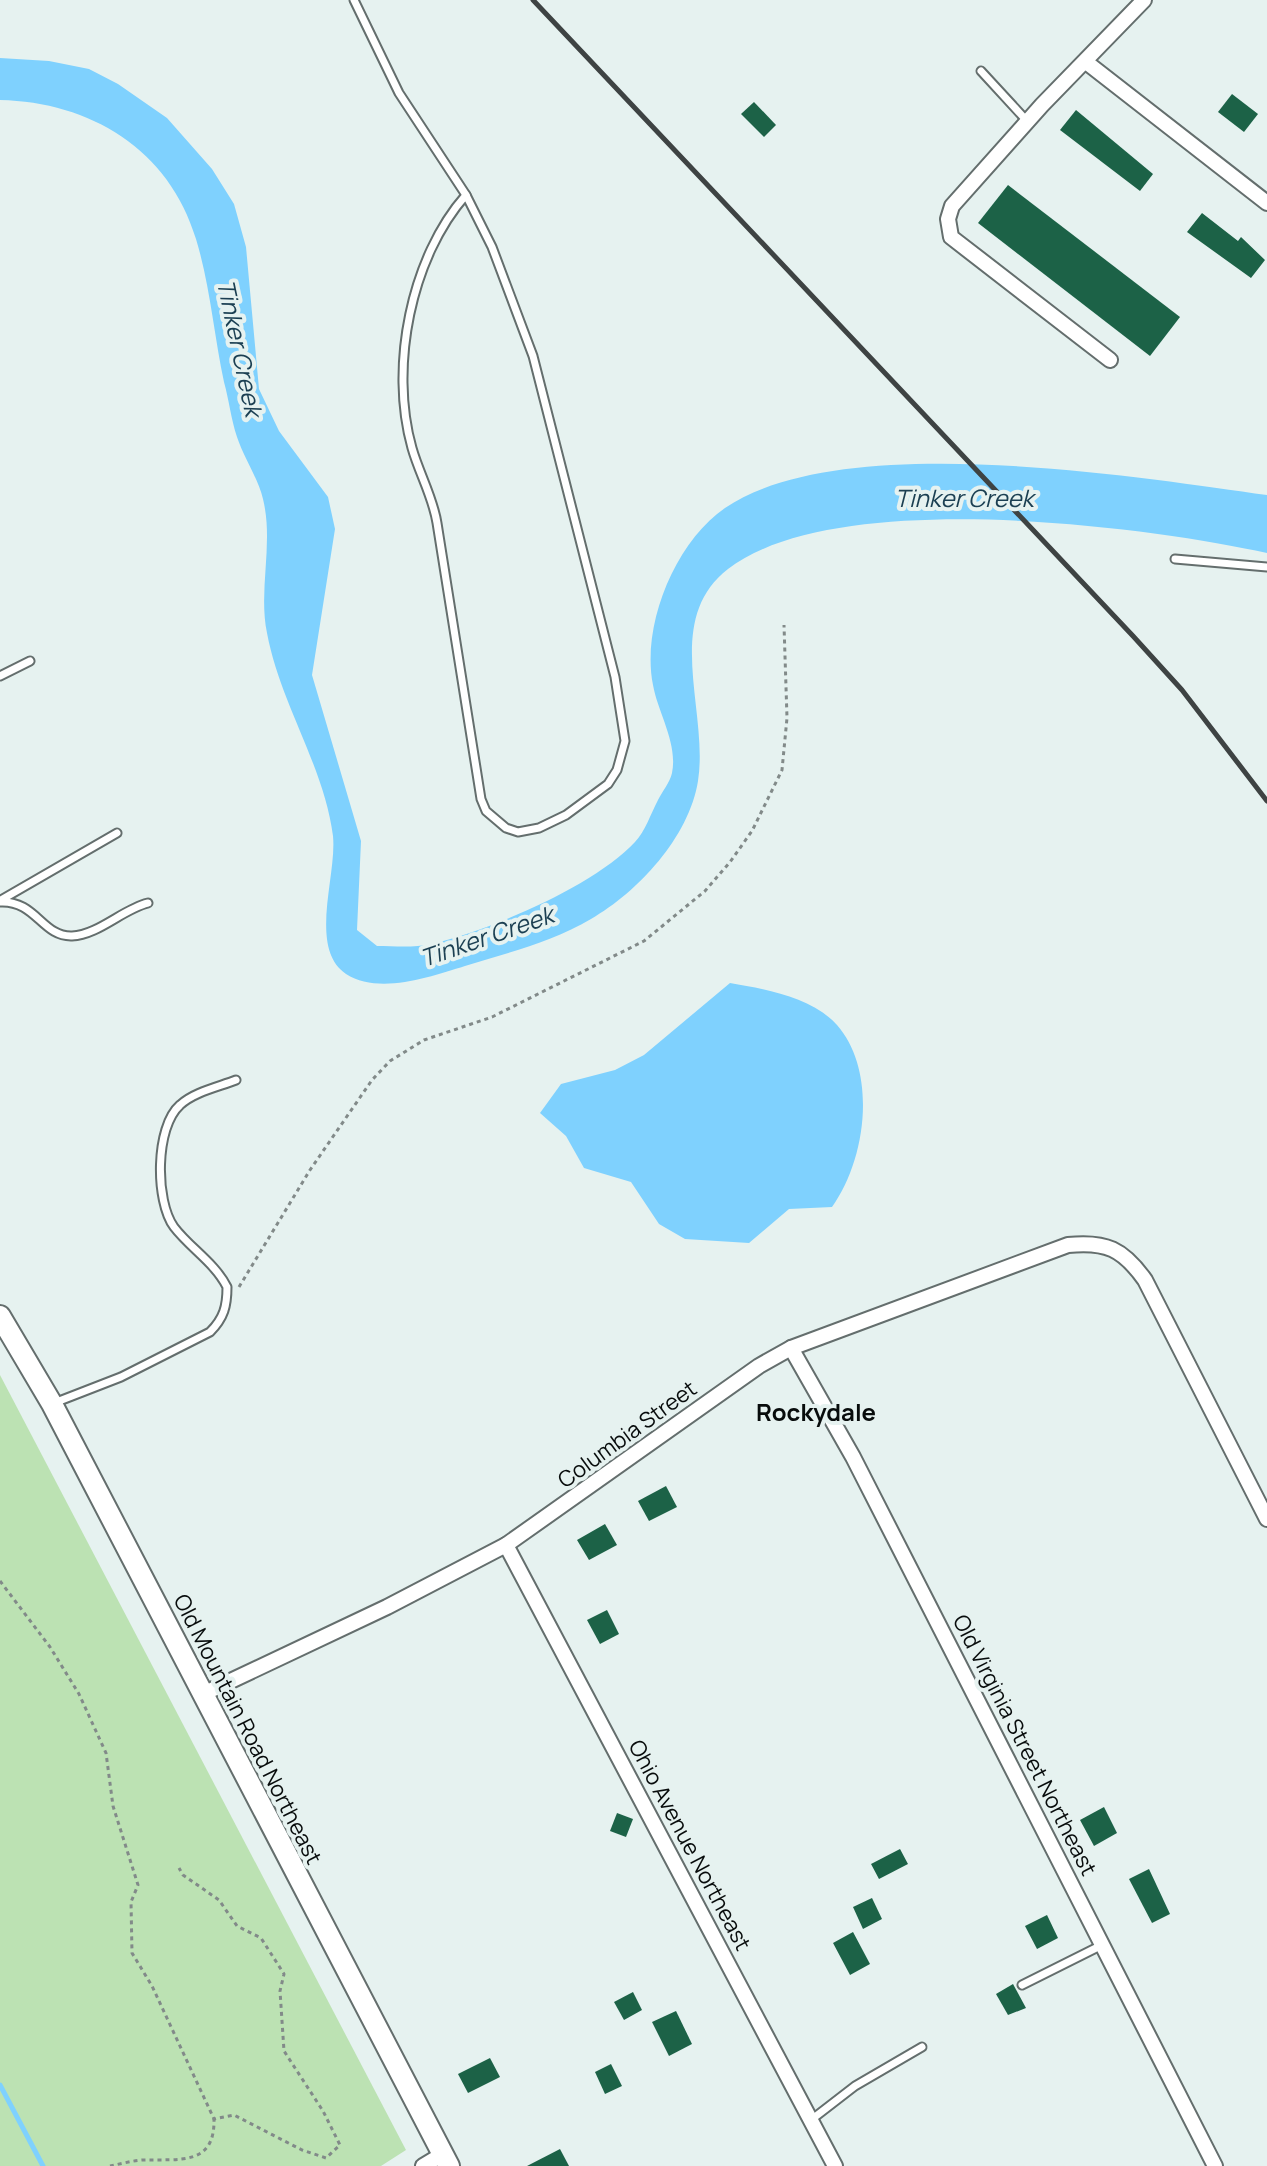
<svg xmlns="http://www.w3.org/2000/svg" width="1267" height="2166" font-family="Manrope,sans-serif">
<rect width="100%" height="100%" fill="#e6f2f0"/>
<!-- green -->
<path fill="#bce2b3" d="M0,1375L406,2150L381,2166H0Z"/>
<!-- water -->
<g fill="#7fd1fe">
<path d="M0,58L49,61L89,69L118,84L167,118L212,169L234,204L246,247L259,389L279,431L328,497L335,529L312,675L361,841L357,930L377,946C394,946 414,948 431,944C491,930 594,886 635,842C645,832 651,813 658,800C662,792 670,782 672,773C678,743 658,713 653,685C641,626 675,542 725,508C841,429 1131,476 1267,495V553C1140,525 835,487 728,569C662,620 709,711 698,781C689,837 638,892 591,919C552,942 507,953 465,966C430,977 379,995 346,974C308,948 337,876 333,836C324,766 280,703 267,633C258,589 274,544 263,499C258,478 244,458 237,437C231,419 229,400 224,382C214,335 210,285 196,239C169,149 90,102 0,100Z"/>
<path d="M730,983C765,989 812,997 837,1025C878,1072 866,1160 832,1207L789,1209L749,1243L685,1239L659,1224L631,1182L584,1168L566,1136L540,1113L561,1084L615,1070L644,1055Z"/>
</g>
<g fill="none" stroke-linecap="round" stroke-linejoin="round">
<!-- stream -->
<path stroke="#7fd1fe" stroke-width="5" d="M0,2085L43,2166"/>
</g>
<!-- building -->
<g fill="#1c6247">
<path d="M1232,94L1258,114L1244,132L1218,112Z"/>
<path d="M754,102L776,125L764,137L741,114Z"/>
<path d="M1076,110L1153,174L1140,191L1060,130Z"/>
<path d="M1008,185L1180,317L1150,356L978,223Z"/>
<path d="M1202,213L1238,241L1241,237L1265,260L1251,278L1187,232Z"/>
<path d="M666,1486L677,1507L649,1521L638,1501Z"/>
<path d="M605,1524L617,1545L589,1560L577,1540Z"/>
<path d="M607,1610L619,1634L600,1644L587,1620Z"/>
<path d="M1104,1807L1117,1833L1094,1846L1080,1820Z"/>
<path d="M617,1813L633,1819L626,1837L610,1831Z"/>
<path d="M900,1849L908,1864L879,1879L871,1864Z"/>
<path d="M1149,1869L1170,1914L1152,1923L1129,1879Z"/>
<path d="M872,1898L882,1919L863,1929L853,1907Z"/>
<path d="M1047,1915L1058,1938L1037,1949L1025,1926Z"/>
<path d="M853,1932L870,1964L850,1975L833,1943Z"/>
<path d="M1013,1984L1026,2008L1008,2015L996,1994Z"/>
<path d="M633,1992L642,2010L624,2020L614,2002Z"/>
<path d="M676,2011L692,2044L669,2056L652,2022Z"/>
<path d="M490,2058L500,2077L468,2093L458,2074Z"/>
<path d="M611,2064L622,2086L605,2094L595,2072Z"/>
<path d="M560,2149L569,2166H527Z"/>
</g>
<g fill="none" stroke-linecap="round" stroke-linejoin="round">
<!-- lane casing -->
<g stroke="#646e6d" stroke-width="11">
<g id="lane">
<path d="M354,0L399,93L466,195"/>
<path d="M981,71L1027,121"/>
<path d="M466,195L492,247L533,356L615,677L625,741L617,770L608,784L566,815L539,828L518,832L506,828L486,811L481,799C467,707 452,615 437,523C433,497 419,473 412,448C389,367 411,257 466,195Z"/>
<path d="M1175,559L1267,567"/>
<path d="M0,676L30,661"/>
<path d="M1,900L117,833"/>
<path d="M0,902C36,900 42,937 72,936C98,935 123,909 148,903"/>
<path d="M54,1403L121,1377L210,1332C224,1318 227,1306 227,1287C215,1263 190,1248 174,1227C155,1201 155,1127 180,1105C194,1092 218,1087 236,1080"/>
<path d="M1022,1985L1102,1945"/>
<path d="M811,2120L855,2086L922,2047"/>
</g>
</g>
<!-- street casing -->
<g stroke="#646e6d" stroke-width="18">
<g id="street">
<path d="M1086,62L1267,203"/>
<path d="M1110,360L951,237L948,219L952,206L1042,105L1144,0"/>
<path d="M791,1348L853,1457L1215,2166"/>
<path d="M506,1545L835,2166"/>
<path d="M203,1694L387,1607L506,1545L759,1366L791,1348L1068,1245C1106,1241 1123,1249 1145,1280L1267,1519"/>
<path d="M423,2166L443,2154"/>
</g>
</g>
<!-- secondary casing -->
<g stroke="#646e6d" stroke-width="24">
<path id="secondary" d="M0,1316L52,1404L449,2166"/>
</g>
<!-- path -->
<g stroke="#828a89" stroke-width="3" stroke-dasharray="4 4" stroke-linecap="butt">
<path d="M239,1287L310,1170L372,1080L390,1061L424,1040L492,1017L644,941L705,891L730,862L752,831L782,770L787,718L784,625"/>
<path d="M0,1581L50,1647L79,1694L106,1753L113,1806L138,1885L131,1902L132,1953L152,1986L214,2119L234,2115L302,2150L326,2158L340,2145L323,2111L284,2051L280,1991L284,1974L261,1938L237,1926L219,1900L183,1875L179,1868"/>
<path d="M110,2166C120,2164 131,2161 142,2160C180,2159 215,2166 214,2119"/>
</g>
<!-- lane -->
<use href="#lane" stroke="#fff" stroke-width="7"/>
<!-- street -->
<use href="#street" stroke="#fff" stroke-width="14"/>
<!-- secondary -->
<use href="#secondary" stroke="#fff" stroke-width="20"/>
<!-- rail -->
<path stroke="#3e4343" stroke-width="5" d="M533,0L1133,636L1182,690L1267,801"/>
</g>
<g text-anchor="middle" stroke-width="8" stroke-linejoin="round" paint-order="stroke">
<!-- street labels -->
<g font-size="22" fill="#080c0c" stroke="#e6f2f0">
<text transform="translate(627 1434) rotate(-36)" y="8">Columbia Street</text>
<text transform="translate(248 1729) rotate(63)" y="8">Old Mountain Road Northeast</text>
<text transform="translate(1025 1745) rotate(63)" y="8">Old Virginia Street Northeast</text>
<text transform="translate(690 1845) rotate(62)" y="8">Ohio Avenue Northeast</text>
</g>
<!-- water labels -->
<g font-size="24" font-style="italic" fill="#1b3f52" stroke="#e6f2f0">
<text transform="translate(239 348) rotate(78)" y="8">Tinker Creek</text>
<text x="964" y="507">Tinker Creek</text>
<text transform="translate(487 937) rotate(-19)" y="8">Tinker Creek</text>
</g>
<!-- neighbourhood labels -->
<g font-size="24" font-weight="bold" fill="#080c0c" stroke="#e6f2f0">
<text x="816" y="1421">Rockydale</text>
</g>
</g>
</svg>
